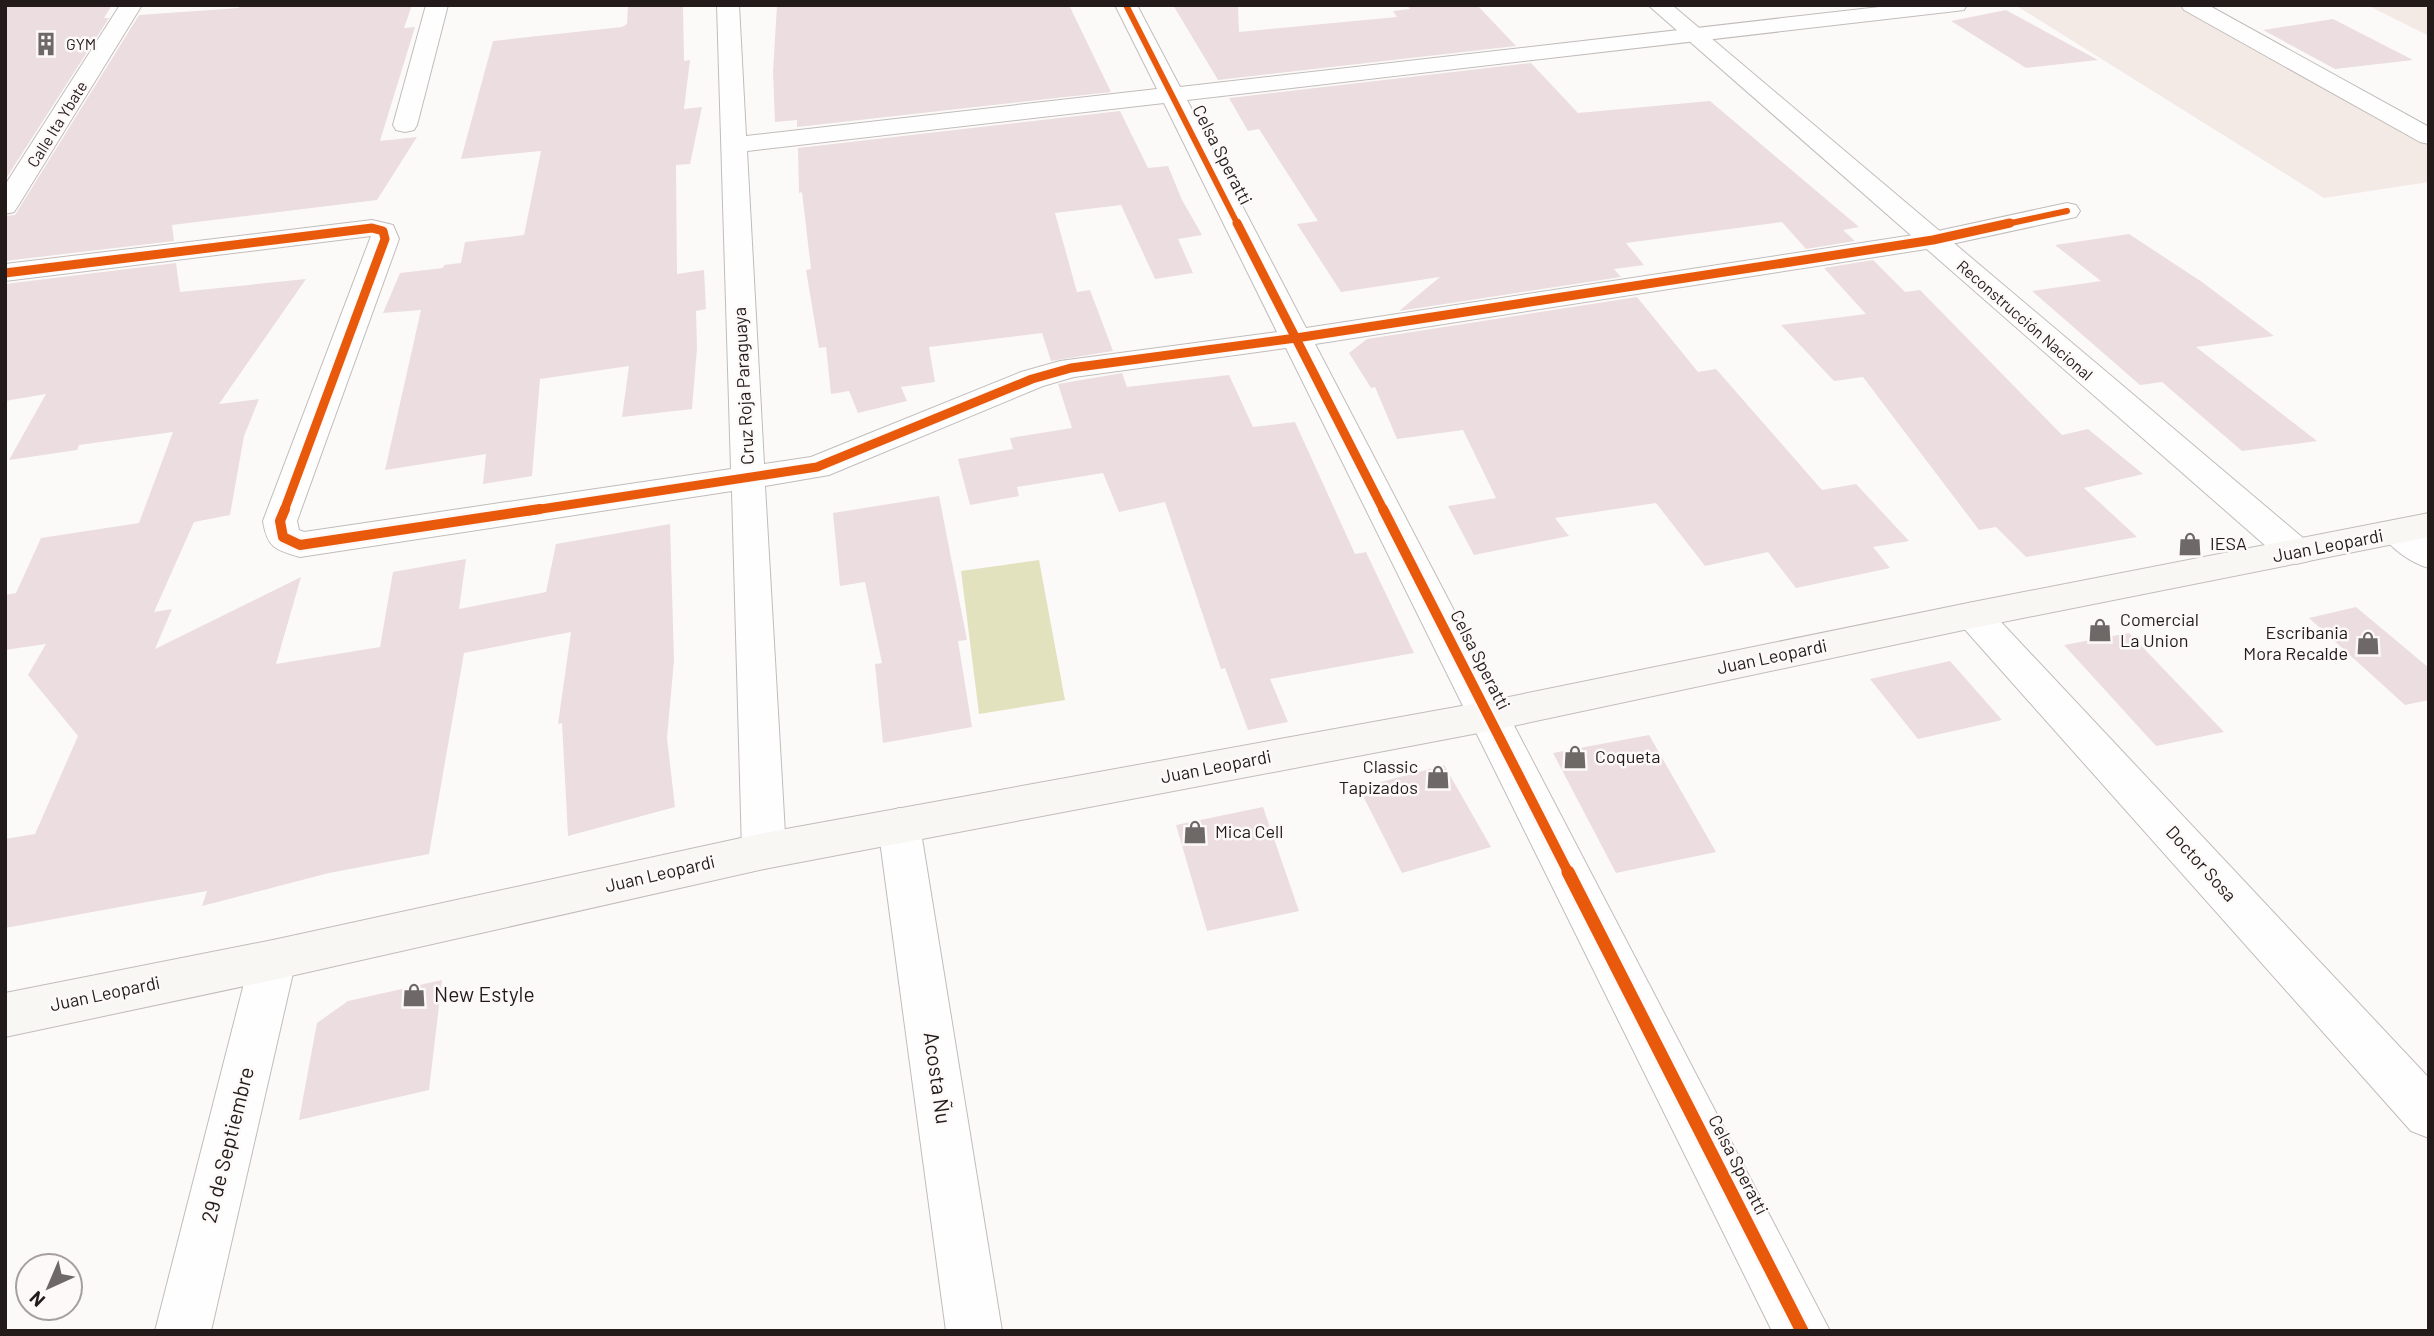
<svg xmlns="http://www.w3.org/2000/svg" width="2434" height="1336" font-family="Barlow,sans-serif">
<rect width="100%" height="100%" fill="#fcfaf9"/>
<!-- built -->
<g fill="#f3e9e5">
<path d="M2015,5H2178L2429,145V182L2324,198Z"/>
<path d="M2367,5H2429V36Z"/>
</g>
<!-- green -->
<path fill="#e3e2bf" d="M1039,560L1065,700L979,714L961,571Z"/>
<!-- building -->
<g fill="#ecdde0">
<path d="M5,5H112L104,18H109L5,180Z"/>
<path d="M240,5H412L404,28L415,27L380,141L417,137L377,200L172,225L174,241L5,261V216L15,215L20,207L139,15L239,8Z"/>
<path d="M628,5H683L684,61L690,60L684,109L702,107L690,164L676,165L677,274L704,270L706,309L696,311L697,348L692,409L622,417L629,366L540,379L532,476L483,484L486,454L385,470L421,310L383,313L400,273L443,268L444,265L461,263L465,242L524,235L541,151L461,159L493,41L622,27L627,24Z"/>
<path d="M777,5H1069L1111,92L797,127V120L775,122L773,72Z"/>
<path d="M1173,5H1238L1239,32L1397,17L1393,11L1410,9L1407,5H1477L1516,46L1218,80Z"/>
<path d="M2006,10L2098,60L2026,68L1951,21Z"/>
<path d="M2333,19L2413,60L2335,69L2263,30Z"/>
<path d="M1531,63L1578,113L1710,101L1859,227L1843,230L1855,241L1806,249L1782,222L1626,243L1644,265L1614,269L1621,277L1399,311L1440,277L1341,292L1297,224L1318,221L1259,129L1248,131L1229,98Z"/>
<path d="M1120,111L1148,168L1168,166L1182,200L1202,235L1178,239L1193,273L1155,279L1121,205L1055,213L1077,292L1090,290L1113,351L1051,361L1042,333L929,347L935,382L901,387L907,401L858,413L849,391L831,394L826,347L819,348L806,270L811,269L802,192L799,193L798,148Z"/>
<path d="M2129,234L2202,282L2274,336L2196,347L2317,441L2242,451L2162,382L2140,385L2032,291L2101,281L2055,245Z"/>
<path d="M1873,260L1905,292L1920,290L2062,435L2088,429L2143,474L2084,488L2137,537L2026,557L1996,527L1979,530L1863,377L1834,381L1781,325L1866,314L1824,268Z"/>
<path d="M176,263L180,292L306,279L219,404L259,399L244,436L230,515L194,522L154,612L172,609L155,649L301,577L276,664L380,647L393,572L466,559L459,609L546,592L556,544L670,524L674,660L667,738L675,807L568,836L562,723L558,724L571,632L464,653L429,854L329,873L202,906L207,891L5,928V839L35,834L78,736L28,675L46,644L5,650V595L16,593L41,538L139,523L173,432L79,445L77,450L9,460L46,394L5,401V284Z"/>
<path d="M1637,297L1698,372L1716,369L1822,490L1856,484L1909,541L1873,547L1890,568L1796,588L1768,552L1705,566L1656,503L1555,518L1569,536L1474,555L1448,506L1496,498L1463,430L1397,439L1375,387L1371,388L1349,353L1367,339Z"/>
<path d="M1122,373L1127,387L1229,375L1253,427L1295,422L1355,554L1366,552L1414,653L1270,679L1288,722L1248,730L1225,668L1221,669L1165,502L1119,512L1103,473L1017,487L1019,496L970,505L958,459L1013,449L1010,438L1072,428L1058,384Z"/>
<path d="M939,496L967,640L958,641L972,727L883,743L875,664L882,663L865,582L840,586L833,513Z"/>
<path d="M2356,607L2429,668V700L2405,705L2309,618Z"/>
<path d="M2129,633L2224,732L2156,746L2064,645Z"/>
<path d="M1950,661L2002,720L1918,739L1870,679Z"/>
<path d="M1649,735L1716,852L1616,873L1553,753Z"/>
<path d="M1444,765L1491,847L1402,873L1359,788Z"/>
<path d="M1263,807L1299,911L1207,931L1176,825Z"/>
<path d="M442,980L429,1090L299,1120L317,1023L348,1001Z"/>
</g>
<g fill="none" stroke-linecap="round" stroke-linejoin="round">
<!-- minor casing -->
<g stroke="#c0bcba" stroke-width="2">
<g id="minor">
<path d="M120,5H142L18,206L14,212L5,214V185Z"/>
<path d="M426,5H448L417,125L414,130L405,132L396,130L393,125Z"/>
<path d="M717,5H739L746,136L1157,89L1115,5H1137L1180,87L1897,5H1967L1964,10L1956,11L1187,100L1306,328L1933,232L2067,203L2076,205L2080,211L2076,217L1933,248L1315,344L1830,1331H1772L1286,348L1074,377L1043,386L829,475L765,486L786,851L779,864L764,869L749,864L742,851L732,491L300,557C275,550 267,547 263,521L371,236L5,281V264L372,220L393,225L399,239L297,521L299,530L304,532L731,469ZM1164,103L1277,332L1060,361L1021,372L811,457L764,464L747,151Z"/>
<path d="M2181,5H2208L2429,127V144L2420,142L2184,10Z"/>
<path d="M1973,602L1986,606L2429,1078V1138L2411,1131L1960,624L1954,615L1960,606Z"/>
<path d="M899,808L914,814L920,826L1002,1331H946L878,826L884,814Z"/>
<path d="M273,940L289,946L296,960L211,1331H155L250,960L257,946Z"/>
</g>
</g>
<!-- tertiary casing -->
<g stroke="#c0bcba" stroke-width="2">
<g id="tertiary">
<path d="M1648,5H1672L2309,543L2314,552L2309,561L2296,564L2283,561Z"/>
<path d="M2397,520L2409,524L2429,538V568C2411,563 2390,548 2380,532L2385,524Z"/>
</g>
</g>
<!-- secondary casing -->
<g stroke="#c0bcba" stroke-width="2">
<path id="secondary" d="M2429,513V537L1973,628L1489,731L764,869L273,980L5,1037V993L273,940L764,833L1489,701L1973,602Z"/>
</g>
<!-- minor -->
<use href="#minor" fill="#fffefe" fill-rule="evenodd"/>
<!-- tertiary -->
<use href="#tertiary" fill="#fffefe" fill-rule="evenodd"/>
<!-- secondary -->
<use href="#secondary" fill="#f9f7f4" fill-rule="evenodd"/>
<!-- cycleway-far3 casing -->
<g stroke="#fdf9f8" stroke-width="9">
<g id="cycleway-far3">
<path d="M1126,5L1238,225"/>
<path d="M2002,225L2067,211"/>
</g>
</g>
<!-- cycleway-far2 casing -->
<g stroke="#fdf9f8" stroke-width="12">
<g id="cycleway-far2">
<path d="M1237,223L1384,511"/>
<path d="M5,273L372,228L383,231L385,239L284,511"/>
<path d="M528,511L817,467L1032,379L1071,368L1296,338L1933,240L2010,223"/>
</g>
</g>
<!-- cycleway-far1 casing -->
<g stroke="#fdf9f8" stroke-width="15">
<g id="cycleway-far1">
<path d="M285,509L280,521L283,537L300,545L540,509"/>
<path d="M1383,509L1569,874"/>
</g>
</g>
<!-- cycleway casing -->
<g stroke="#fdf9f8" stroke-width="18">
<path id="cycleway" d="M1568,872L1802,1331"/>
</g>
<!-- cycleway-far3 -->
<use href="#cycleway-far3" stroke="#e8590c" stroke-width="6"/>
<!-- cycleway-far2 -->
<use href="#cycleway-far2" stroke="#e8590c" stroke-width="9"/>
<!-- cycleway-far1 -->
<use href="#cycleway-far1" stroke="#e8590c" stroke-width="10"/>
<!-- cycleway -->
<use href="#cycleway" stroke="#e8590c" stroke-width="13"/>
</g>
<!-- icons -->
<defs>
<g id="building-bare" transform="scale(1.89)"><path d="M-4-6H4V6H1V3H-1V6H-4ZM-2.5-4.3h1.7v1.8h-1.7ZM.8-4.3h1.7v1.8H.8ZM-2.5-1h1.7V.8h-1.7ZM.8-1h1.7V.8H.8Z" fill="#6e6967" stroke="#fdf9f8" stroke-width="2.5" paint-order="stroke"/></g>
<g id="shop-bare" transform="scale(1.89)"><path d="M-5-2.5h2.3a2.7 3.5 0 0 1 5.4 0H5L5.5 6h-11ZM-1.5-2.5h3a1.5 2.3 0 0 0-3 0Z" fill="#6e6967" stroke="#fdf9f8" stroke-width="2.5" paint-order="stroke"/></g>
</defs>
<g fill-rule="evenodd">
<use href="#building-bare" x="46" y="44"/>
<use href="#shop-bare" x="2190" y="544"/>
<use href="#shop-bare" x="2100" y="630"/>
<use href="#shop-bare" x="2368" y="643"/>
<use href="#shop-bare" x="1575" y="757"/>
<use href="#shop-bare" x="1438" y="777"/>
<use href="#shop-bare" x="1195" y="832"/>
<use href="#shop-bare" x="414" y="995"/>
</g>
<g text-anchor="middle" stroke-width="5" stroke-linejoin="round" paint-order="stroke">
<!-- far-poi labels -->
<g font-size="16" fill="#221b19" stroke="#fdf9f8" text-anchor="start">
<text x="66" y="50">GYM</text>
</g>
<!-- far-street labels -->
<g font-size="16" fill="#221b19" stroke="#fdf9f8">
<text transform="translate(57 124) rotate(-58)" y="6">Calle Ita Ybate</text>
<text transform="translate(2025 320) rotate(41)" y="6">Reconstrucción Nacional</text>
</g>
<!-- street labels -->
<g font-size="18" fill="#221b19" stroke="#fdf9f8">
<text transform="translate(1222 155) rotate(63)" y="6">Celsa Speratti</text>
<text transform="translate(744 386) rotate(-93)" y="6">Cruz Roja Paraguaya</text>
<text transform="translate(2328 546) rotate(-11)" y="6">Juan Leopardi</text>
<text transform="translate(1772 657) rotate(-12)" y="6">Juan Leopardi</text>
<text transform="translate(1480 660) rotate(63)" y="6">Celsa Speratti</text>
<text transform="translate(1216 767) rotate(-11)" y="6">Juan Leopardi</text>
<text transform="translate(2201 864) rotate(48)" y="6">Doctor Sosa</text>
<text transform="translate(660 874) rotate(-13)" y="6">Juan Leopardi</text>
<text transform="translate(105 994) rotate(-12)" y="6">Juan Leopardi</text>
<text transform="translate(1738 1165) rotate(63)" y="6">Celsa Speratti</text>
</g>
<!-- poi labels -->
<g font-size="18" fill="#221b19" stroke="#fdf9f8" text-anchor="start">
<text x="2210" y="550">IESA</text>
<text x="2120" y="626">Comercial<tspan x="2120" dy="21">La Union</tspan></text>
<text x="2348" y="639" text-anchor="end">Escribania<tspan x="2348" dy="21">Mora Recalde</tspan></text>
<text x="1595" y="763">Coqueta</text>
<text x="1418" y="773" text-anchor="end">Classic<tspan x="1418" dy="21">Tapizados</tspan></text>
<text x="1215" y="838">Mica Cell</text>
</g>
<!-- near-poi labels -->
<g font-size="21" fill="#221b19" stroke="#fdf9f8" text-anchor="start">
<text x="434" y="1002">New Estyle</text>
</g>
<!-- near-street labels -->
<g font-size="21" fill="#221b19" stroke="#fdf9f8">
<text transform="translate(937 1078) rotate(82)" y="7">Acosta Ñu</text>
<text transform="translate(228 1145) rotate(-76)" y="7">29 de Septiembre</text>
</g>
</g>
<!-- border -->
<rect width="2434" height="1336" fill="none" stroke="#221b19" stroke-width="14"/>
<!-- north arrow -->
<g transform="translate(49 1287) rotate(224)"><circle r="33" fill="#fdf9f8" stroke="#a5a09f" stroke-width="2"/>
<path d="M0-5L12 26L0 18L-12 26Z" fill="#6e6967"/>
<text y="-10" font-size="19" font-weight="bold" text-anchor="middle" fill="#221b19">N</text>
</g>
</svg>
